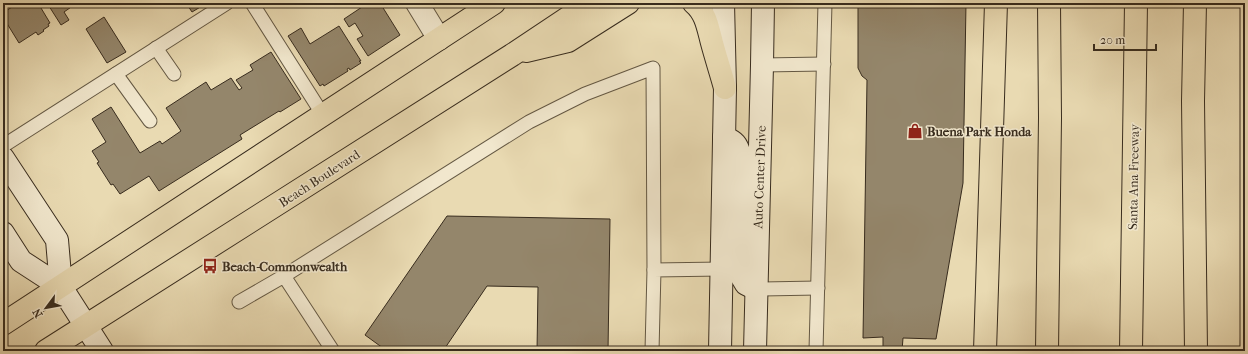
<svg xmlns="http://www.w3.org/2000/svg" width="1248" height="354" font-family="'IM FELL French Canon',serif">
<rect width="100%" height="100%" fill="#e9dab2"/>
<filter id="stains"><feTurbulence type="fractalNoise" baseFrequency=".005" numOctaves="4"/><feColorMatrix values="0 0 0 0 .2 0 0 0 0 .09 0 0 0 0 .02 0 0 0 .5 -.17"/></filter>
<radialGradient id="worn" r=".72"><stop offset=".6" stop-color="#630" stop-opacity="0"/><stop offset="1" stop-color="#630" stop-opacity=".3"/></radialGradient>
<!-- building -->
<g fill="#94866b" stroke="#382c1e">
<path d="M16,3H38L50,23L48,24L49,26L43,30L44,31L38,35L36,32L19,43L3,17V13L12,7L11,6Z"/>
<path d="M47,3H77L64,12L69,20L61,25Z"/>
<path d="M186,3H207L192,12Z"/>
<path d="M368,3H380L400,35L368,56L357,39L363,36L355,23L349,27L344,19Z"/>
<path d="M858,3H966L963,183L936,339L903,338L902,351H883V337L863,338L867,80L862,76L858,68Z"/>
<path d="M104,17L126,52L107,63L86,29Z"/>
<path d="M339,26L361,61H359L361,63L350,70L349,68L347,69L348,71L324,86L323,84L320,86L288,36L301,28L310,44Z"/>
<path d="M271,52L301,99L280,112L279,111L240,135L242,139L159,191L149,176L120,194L113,184L111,185L97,163L99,162L92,151L106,142L92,119L111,107L140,153L160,141L162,144L181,131L166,108L206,82L211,90L231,78L239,90L242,88L236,80L253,70L250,65Z"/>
<path d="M447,216L610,219L608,351H537L538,287L487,286L443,351H387L365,335Z"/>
</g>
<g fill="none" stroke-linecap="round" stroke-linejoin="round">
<!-- service casing -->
<g stroke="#645843" stroke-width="15">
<g id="service">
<path d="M252,3L323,115"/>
<path d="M156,48L174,74"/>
<path d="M762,65L824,64"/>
<path d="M116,74L150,121"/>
<path d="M3,146L227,3"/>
<path d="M284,276L529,122L585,94L653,68L654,270"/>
<path d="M756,289L818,288"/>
<path d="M239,302L284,276L333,351"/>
<path d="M652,351L654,270L722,269"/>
<path d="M816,351L825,3"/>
</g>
</g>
<!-- minor casing -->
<g stroke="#645843" stroke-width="24">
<path id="minor" d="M417,3L439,39"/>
</g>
<!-- secondary casing -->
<g stroke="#382c1e" stroke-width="24">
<g id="secondary">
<path d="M724,137C735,142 737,144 740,155L739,266L740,274L746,284L756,289"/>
<path d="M3,158L57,240L61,287"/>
<path d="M3,233L21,261L61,287L102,351"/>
<path d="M720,351L725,88L723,3"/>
<path d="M755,351L762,65L763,3"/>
</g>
</g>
<!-- primary casing -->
<g stroke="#382c1e" stroke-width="24">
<g id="primary">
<path d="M694,3C706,13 708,28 712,43C716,58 721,73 725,88"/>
<path d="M526,51L568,41L628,3"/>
<path d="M3,324L494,3"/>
<path d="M46,351L512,55L590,3"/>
</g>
</g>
<!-- motorway casing -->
<g stroke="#382c1e" stroke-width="24">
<g id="motorway">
<path d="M1195,3L1193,101L1196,351"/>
<path d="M985,351L996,3"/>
<path d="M1047,351L1050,118L1049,3"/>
<path d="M1131,351L1136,3"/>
</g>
</g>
<!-- service -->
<use href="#service" stroke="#f1e7cd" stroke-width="13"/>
<!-- minor -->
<use href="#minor" stroke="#f1e7cd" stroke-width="22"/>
<!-- secondary -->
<use href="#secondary" stroke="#f1e7cd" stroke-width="22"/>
<!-- primary -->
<use href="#primary" stroke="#e9dab2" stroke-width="22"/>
<!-- motorway -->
<use href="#motorway" stroke="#e9dab2" stroke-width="22"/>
<!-- rail casing -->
<g stroke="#382c1e" stroke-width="4.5">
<path id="rail" d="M1242,351L1245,180"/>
</g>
<!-- rail -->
<use href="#rail" stroke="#f1e7cd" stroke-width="3" stroke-dasharray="9" stroke-linecap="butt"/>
</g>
<!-- icons -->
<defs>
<g id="shop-bare" transform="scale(1.2)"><path d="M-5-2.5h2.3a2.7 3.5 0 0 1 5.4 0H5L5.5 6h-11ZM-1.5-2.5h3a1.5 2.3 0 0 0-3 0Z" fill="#8f2418" stroke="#f1e7cd" stroke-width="2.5" paint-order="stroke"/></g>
<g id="bus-bare" transform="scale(1.2)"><path d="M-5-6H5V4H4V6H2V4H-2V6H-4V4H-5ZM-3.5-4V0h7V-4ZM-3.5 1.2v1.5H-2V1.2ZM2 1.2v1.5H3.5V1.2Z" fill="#8f2418" stroke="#f1e7cd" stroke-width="2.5" paint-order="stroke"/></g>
</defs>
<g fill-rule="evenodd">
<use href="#shop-bare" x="915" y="131"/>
<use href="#bus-bare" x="210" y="266"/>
</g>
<g text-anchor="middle" stroke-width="3" stroke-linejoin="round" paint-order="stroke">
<!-- poi labels -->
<g font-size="13" font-weight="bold" fill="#382c1e" stroke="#f1e7cd" text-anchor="start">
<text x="927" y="136">Buena Park Honda</text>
<text x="222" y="271">Beach-Commonwealth</text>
</g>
<!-- street labels -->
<g font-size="13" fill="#382c1e" stroke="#f1e7cd">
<text transform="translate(759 177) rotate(-88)" y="5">Auto Center Drive</text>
<text transform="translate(1133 177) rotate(-89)" y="5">Santa Ana Freeway</text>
<text transform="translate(319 178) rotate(-33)" y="5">Beach Boulevard</text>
</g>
</g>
<!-- margin -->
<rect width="1248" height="354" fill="none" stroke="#e9dab2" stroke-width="16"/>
<rect x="4" y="4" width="1240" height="346" fill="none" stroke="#382c1e" stroke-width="2"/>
<rect x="8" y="8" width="1232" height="338" fill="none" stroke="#382c1e"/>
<!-- north arrow -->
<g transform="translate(46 308) rotate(238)" stroke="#f1e7cd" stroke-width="3" paint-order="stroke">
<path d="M0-3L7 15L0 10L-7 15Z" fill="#382c1e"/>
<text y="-6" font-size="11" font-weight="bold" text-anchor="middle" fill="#382c1e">N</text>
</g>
<!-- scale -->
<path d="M1094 44v6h62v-6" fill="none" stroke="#382c1e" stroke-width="2"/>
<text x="1100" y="44" font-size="12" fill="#382c1e" stroke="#f1e7cd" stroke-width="3" paint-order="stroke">20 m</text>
<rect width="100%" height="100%" filter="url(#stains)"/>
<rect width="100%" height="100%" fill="url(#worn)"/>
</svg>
